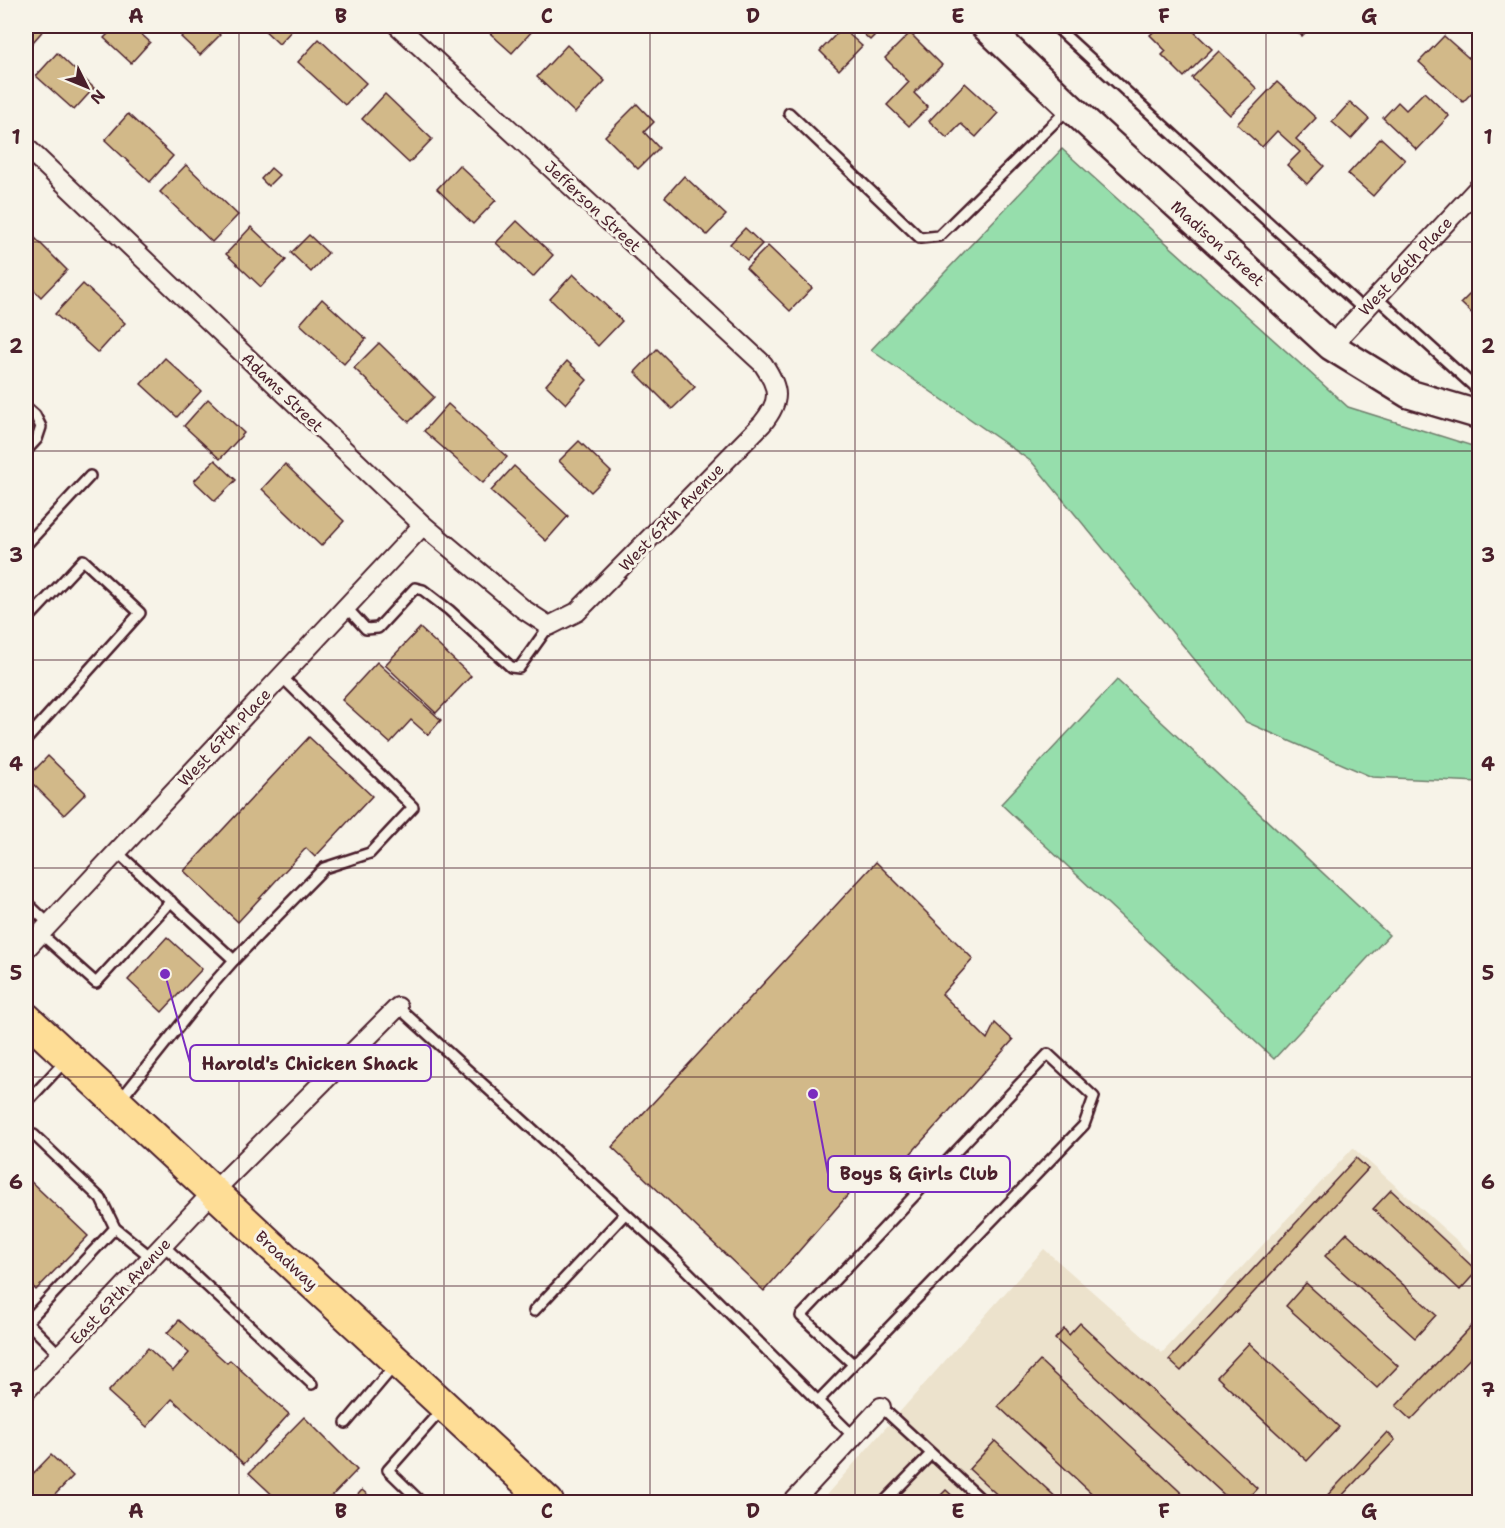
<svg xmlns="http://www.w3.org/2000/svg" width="1505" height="1528" font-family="'Shantell Sans',sans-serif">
<rect width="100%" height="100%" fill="#f7f3e8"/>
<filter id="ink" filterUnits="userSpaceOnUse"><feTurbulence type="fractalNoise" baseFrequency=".0167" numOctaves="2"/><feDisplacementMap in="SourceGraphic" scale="12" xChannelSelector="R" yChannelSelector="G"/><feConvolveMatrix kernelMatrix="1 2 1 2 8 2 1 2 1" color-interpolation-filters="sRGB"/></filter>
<g filter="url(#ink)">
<!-- built -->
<path fill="#ece2cc" d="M1353,1148L1479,1260V1502H820L1044,1249L1162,1353Z"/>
<!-- green -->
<g fill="#96deac" stroke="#707e6c" stroke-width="1.5">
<path d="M1062,149L1348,407L1479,448V782L1372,777L1246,722L1032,462L871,350Z"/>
<path d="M1117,680L1389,935L1274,1059L1001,804Z"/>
</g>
<!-- building -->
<g fill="#d2b989" stroke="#4a1f2b" stroke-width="1.5">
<path d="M26,26H47L26,50Z"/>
<path d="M116,26H132L150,42L131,63L104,38Z"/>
<path d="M192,26H211L220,35L200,55L181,37Z"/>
<path d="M260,26H296L279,44Z"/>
<path d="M482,26H532L535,28L512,53Z"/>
<path d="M855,26H884L870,40Z"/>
<path d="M1160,26H1188L1212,49L1184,77L1162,55L1166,51L1150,35Z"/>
<path d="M1290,26H1312L1302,36Z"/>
<path d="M842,28L862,46L839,70L820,51Z"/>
<path d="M910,33L942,65L914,93L928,107L909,126L887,105L909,82L885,58Z"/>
<path d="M1444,36L1480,68V84L1463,102L1419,62Z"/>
<path d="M319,39L366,83L345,105L298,62Z"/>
<path d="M567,45L605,81L575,113L537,77Z"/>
<path d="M1219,51L1257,89L1230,115L1192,78Z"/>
<path d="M57,53L94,88L74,110L36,76Z"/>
<path d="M1277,82L1316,118L1296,139L1324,166L1307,184L1287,165L1300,152L1277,131L1262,147L1237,124Z"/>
<path d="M965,83L998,113L976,137L961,124L947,138L929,121Z"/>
<path d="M1424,92L1449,116L1417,150L1383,118L1398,102L1406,110Z"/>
<path d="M385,94L432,139L409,163L362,119Z"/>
<path d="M1350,102L1369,119L1351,139L1332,122Z"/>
<path d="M637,104L654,122L644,132L659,148L638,169L605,136Z"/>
<path d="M128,114L173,156L150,182L105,140Z"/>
<path d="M1381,138L1405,160L1373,196L1348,174Z"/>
<path d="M186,165L238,215L212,242L160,192Z"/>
<path d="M459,165L496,200L473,224L437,189Z"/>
<path d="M271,168L279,175L268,186L261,179Z"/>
<path d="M684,176L726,215L707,235L665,197Z"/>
<path d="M517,221L553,255L533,277L496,243Z"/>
<path d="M251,227L286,260L261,287L226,254Z"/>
<path d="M745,228L762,244L747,260L730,244Z"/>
<path d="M26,229L67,270L41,297L26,282Z"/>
<path d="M309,235L328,253L311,272L291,253Z"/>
<path d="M768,246L812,288L790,311L746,268Z"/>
<path d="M573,274L622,321L598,346L550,299Z"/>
<path d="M83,284L125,323L98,353L55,314Z"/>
<path d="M1480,284V321L1461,303Z"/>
<path d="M322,299L366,339L344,364L300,324Z"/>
<path d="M379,343L434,397L409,422L354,368Z"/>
<path d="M657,349L695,387L672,409L635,372Z"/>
<path d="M165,358L201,391L177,417L141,384Z"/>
<path d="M567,361L587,380L566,404L546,385Z"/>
<path d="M208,399L244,433L220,459L184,426Z"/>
<path d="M448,404L507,457L483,483L424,431Z"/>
<path d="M579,441L611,472L591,492L559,461Z"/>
<path d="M215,460L236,480L215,501L194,481Z"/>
<path d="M285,464L344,521L321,546L262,489Z"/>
<path d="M514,466L568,516L546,541L491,491Z"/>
<path d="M420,628L471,676L436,713L385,665Z"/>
<path d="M377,662L441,720L428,735L411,720L390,743L342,700Z"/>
<path d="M309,737L372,796L315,857L306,848L238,922L184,871Z"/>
<path d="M48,756L86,793L64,815L27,778Z"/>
<path d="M876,862L973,959L942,994L987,1039L995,1023L1013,1040L877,1191L861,1180L764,1291L612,1147Z"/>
<path d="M167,937L202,969L162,1012L128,980Z"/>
<path d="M1356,1158L1368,1169L1181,1371L1169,1360Z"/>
<path d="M26,1177L88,1236L36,1290L26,1280Z"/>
<path d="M1391,1190L1477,1271L1460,1290L1373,1209Z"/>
<path d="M1347,1233L1436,1315L1415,1338L1325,1256Z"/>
<path d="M1306,1283L1398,1366L1377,1388L1286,1306Z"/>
<path d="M1480,1317V1348L1411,1420L1396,1406Z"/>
<path d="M179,1320L227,1363L230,1360L289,1414L244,1464L172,1399L147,1427L108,1392L148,1348L173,1371L189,1353L167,1333Z"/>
<path d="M1080,1323L1257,1488L1251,1495L1260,1502H1232L1055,1339L1064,1329L1069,1335Z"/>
<path d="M1249,1343L1339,1427L1307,1461L1217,1377Z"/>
<path d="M1040,1361L1191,1502H1101L998,1406Z"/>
<path d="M304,1417L357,1470L326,1502H280L249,1473Z"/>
<path d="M1387,1432L1395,1440L1336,1502H1321Z"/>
<path d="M995,1441L1061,1502H1005L969,1469Z"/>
<path d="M51,1455L73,1476L48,1502H26V1481Z"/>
<path d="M362,1490L376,1502H351Z"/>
<path d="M946,1490L959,1502H934Z"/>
</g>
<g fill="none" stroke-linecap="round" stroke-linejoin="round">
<!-- lane casing -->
<g stroke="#4a1f2b" stroke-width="14">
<g id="lane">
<path d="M1055,26L1364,310"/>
<path d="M789,113L920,238L939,236L1068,109"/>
<path d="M1376,297L1480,392"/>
<path d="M26,407L35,415L41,427L37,439L26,451"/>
<path d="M26,545L90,476"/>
<path d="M346,607L366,629L378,628L415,588L423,590L449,610L511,667L519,668L549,626"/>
<path d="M26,621L83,560L140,613L26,740"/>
<path d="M117,852L234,960L212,985L121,1099"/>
<path d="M26,902L49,924"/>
<path d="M40,933L96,983L171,901"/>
<path d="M234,960L324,868L370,853L413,807L281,676"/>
<path d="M398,1007L669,1253L854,1437"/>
<path d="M26,1103L67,1059"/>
<path d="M34,1135L101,1199L115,1228L151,1257"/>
<path d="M163,1245L312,1384"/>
<path d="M534,1311L625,1214"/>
<path d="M26,1321L27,1322L115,1228"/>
<path d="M27,1322L60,1355"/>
<path d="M818,1401L1084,1125L1094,1097L1048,1054L801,1316L853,1364"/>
<path d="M881,1407L984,1502"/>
<path d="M346,1423L394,1366"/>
<path d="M421,1502L388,1470L443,1408"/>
<path d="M884,1502L931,1454"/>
</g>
</g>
<!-- street casing -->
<g stroke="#4a1f2b" stroke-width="22">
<g id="street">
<path d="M26,147L423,525L523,609L549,626L577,612L762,424C781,401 780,389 763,364L398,26"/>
<path d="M1331,346L1480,186"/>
<path d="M26,949L423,525"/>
<path d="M26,1391L213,1192L398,1007"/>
<path d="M793,1502L881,1407"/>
</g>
</g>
<!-- secondary casing -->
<g stroke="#4a1f2b" stroke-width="32">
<path id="secondary" d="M985,26L1070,107L1331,346L1409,394L1480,415"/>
</g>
<!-- primary casing -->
<g stroke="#4a1f2b" stroke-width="34">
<path id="primary" d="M26,1018L548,1502"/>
</g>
<!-- lane -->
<use href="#lane" stroke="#f7f3e8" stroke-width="9"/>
<!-- street -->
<use href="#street" stroke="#f7f3e8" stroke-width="18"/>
<!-- secondary -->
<use href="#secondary" stroke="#f7f3e8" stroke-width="27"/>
<!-- primary -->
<use href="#primary" stroke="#fedd96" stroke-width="30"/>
</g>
</g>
<!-- grid -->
<path fill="none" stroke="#4a1f2b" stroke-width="1.5" stroke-opacity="0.55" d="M239,26V1502M444,26V1502M650,26V1502M855,26V1502M1061,26V1502M1266,26V1502M26,242H1480M26,451H1480M26,660H1480M26,868H1480M26,1077H1480M26,1286H1480"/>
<g text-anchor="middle" stroke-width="6" stroke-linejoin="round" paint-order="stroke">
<!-- street labels -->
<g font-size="16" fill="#4a1f2b" stroke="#f7f3e8">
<text transform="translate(593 206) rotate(43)" y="6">Jefferson Street</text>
<text transform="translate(1218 243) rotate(42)" y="6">Madison Street</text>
<text transform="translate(1405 266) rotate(-47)" y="6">West 66th Place</text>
<text transform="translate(283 392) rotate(44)" y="6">Adams Street</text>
<text transform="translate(671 517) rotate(-46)" y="6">West 67th Avenue</text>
<text transform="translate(224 737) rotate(-47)" y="6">West 67th Place</text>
<text transform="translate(287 1260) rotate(43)" y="6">Broadway</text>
<text transform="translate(120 1291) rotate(-47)" y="6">East 67th Avenue</text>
</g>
</g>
<!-- callouts -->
<path fill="none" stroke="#7b2cbf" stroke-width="2" d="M165 974L190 1063M813 1094L828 1174"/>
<g fill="#7b2cbf" stroke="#f7f3e8" stroke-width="2">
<circle cx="165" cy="974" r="6"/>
<circle cx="813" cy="1094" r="6"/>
</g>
<g fill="#f7f3e8" stroke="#7b2cbf" stroke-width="2">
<rect x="190" y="1045" width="241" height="36" rx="6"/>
<rect x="828" y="1156" width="182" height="36" rx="6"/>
</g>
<g font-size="18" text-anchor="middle" font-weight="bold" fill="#4a1f2b">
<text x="310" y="1070">Harold's Chicken Shack</text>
<text x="919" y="1180">Boys &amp; Girls Club</text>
</g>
<!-- margin -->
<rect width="1505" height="1528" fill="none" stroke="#f7f3e8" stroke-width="66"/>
<!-- north arrow -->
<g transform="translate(87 87) rotate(133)" stroke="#f7f3e8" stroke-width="4.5" paint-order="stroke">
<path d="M0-4.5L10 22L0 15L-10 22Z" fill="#4a1f2b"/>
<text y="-9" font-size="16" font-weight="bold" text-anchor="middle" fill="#4a1f2b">N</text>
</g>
<rect x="33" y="33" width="1439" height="1462" fill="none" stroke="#4a1f2b" stroke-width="2"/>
<g font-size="20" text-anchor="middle" font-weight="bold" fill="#4a1f2b">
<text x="136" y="23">A</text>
<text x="341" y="23">B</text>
<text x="547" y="23">C</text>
<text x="753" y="23">D</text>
<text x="958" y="23">E</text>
<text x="1164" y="23">F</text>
<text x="1369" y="23">G</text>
<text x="16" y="144">1</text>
<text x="1488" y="144">1</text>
<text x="16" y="353">2</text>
<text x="1488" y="353">2</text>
<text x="16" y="562">3</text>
<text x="1488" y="562">3</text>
<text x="16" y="771">4</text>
<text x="1488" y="771">4</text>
<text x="16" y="980">5</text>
<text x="1488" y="980">5</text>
<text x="16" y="1189">6</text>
<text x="1488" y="1189">6</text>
<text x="16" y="1397">7</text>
<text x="1488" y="1397">7</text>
<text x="136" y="1518">A</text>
<text x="341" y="1518">B</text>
<text x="547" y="1518">C</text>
<text x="753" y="1518">D</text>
<text x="958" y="1518">E</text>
<text x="1164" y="1518">F</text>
<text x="1369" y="1518">G</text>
</g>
</svg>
